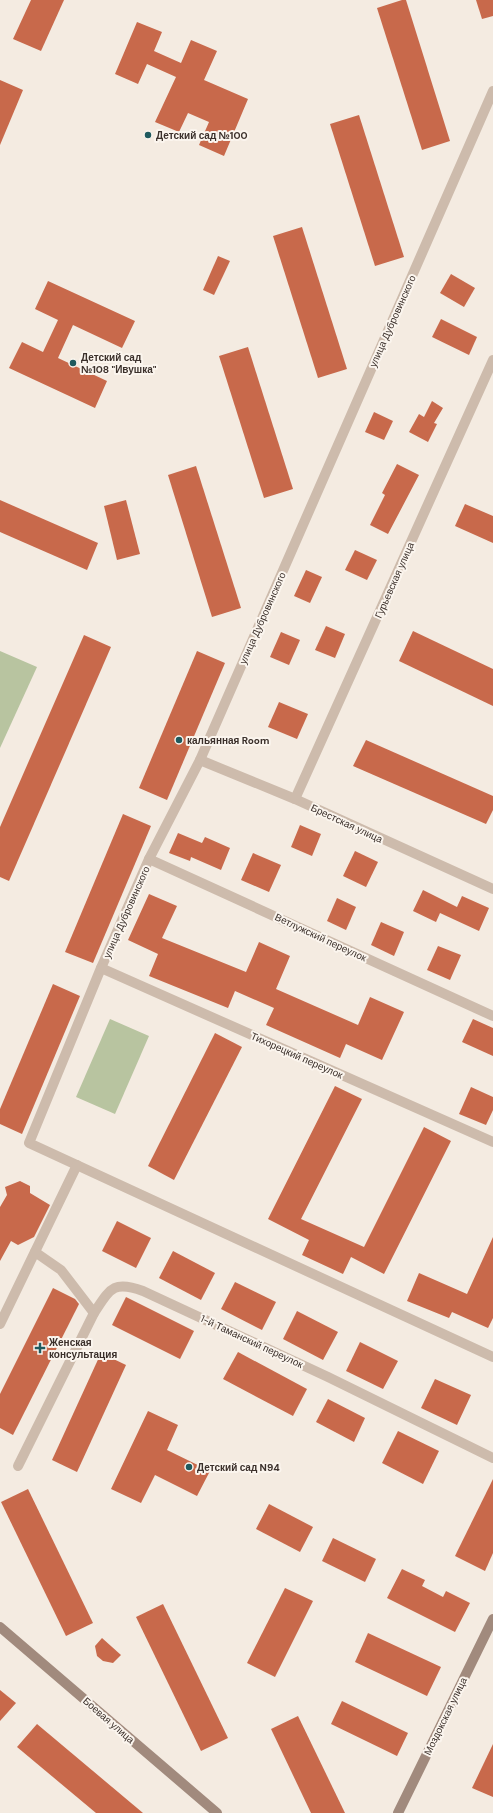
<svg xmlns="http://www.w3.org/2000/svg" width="493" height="1813" font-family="'DM Sans',sans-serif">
<rect width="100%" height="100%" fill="#f4ebe1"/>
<!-- green -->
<g fill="#b8c4a0">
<path d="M0,651L37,667L0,748Z"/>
<path d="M110,1019L149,1036L115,1114L76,1097Z"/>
</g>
<!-- building -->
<g fill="#c8694b">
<path d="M31,0H64L41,51L13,39Z"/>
<path d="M402,0H406L450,141L422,150L377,8Z"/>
<path d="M476,0H493V16L482,19Z"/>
<path d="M137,22L162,32L154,51L181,63L191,40L217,51L204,80L248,99L224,156L199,145L209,122L188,113L179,132L155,122L176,77L147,64L138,84L115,74Z"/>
<path d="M0,80L23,90L0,145Z"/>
<path d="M359,115L404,257L375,266L330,124Z"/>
<path d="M302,227L347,369L318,378L273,236Z"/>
<path d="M218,256L230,261L214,295L203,290Z"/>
<path d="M451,274L475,288L464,307L440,293Z"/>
<path d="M48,281L135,321L122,348L73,325L58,358L107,381L95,408L9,368L22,342L43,352L58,320L35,309Z"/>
<path d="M441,319L477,337L469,355L432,337Z"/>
<path d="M248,347L293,489L264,498L219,356Z"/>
<path d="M432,401L443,408L434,423L437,424L428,442L409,432L419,414L424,417Z"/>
<path d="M374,412L393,421L384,440L365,432Z"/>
<path d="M397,464L419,475L388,534L370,525L385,495L382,493Z"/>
<path d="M196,466L241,608L212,617L168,475Z"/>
<path d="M0,500L98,543L87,570L0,532Z"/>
<path d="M126,500L140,554L117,560L104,506Z"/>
<path d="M465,504L493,516V543L455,526Z"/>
<path d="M355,550L377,560L367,580L345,570Z"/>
<path d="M306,570L322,577L310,603L294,596Z"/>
<path d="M326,626L345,634L335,658L315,650Z"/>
<path d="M413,631L493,669V706L399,661Z"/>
<path d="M281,632L300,640L289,665L270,657Z"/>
<path d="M84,635L111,647L9,881L0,877V827Z"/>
<path d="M197,651L225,663L167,800L139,788Z"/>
<path d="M279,702L308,714L297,739L268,727Z"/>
<path d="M366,740L493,796V810L486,824L353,766Z"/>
<path d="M123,814L151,826L93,963L65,952Z"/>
<path d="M300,825L321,834L312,856L291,847Z"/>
<path d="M178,833L202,843L205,837L230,848L221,870L191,857L190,861L169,853Z"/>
<path d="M355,851L378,862L366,887L343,876Z"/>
<path d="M253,853L281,865L269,892L241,880Z"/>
<path d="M423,890L457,907L462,896L489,908L479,931L440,913L436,922L413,911Z"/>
<path d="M149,894L177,906L162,938L246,972L259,942L290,956L276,989L358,1025L370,997L404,1012L382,1060L346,1044L340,1058L266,1025L274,1008L235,991L228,1008L149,976L158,954L128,940Z"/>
<path d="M337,898L356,907L346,930L327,921Z"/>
<path d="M381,922L404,932L394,956L371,945Z"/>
<path d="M438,946L461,955L450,980L427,970Z"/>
<path d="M53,984L80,996L22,1134L0,1124V1109Z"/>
<path d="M473,1019L493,1028V1056L462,1042Z"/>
<path d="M215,1033L242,1047L174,1180L148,1166Z"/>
<path d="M335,1086L362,1099L301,1219L364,1247L424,1127L451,1141L384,1274L351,1257L343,1274L302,1255L309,1240L268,1219Z"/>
<path d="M471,1087L493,1097V1110L486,1125L459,1114Z"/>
<path d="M20,1181L30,1186V1193L50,1205L34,1237L18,1245L11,1241L0,1261V1207L7,1195L5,1187Z"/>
<path d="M117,1221L151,1238L136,1268L102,1251Z"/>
<path d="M493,1237V1318L488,1328L452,1312L449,1318L407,1301L419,1273L467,1294Z"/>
<path d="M173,1251L215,1273L201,1300L159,1278Z"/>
<path d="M235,1282L276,1302L262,1330L221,1309Z"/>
<path d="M53,1288L75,1299L79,1304L13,1435L0,1428V1394Z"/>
<path d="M126,1297L194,1331L180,1359L112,1325Z"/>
<path d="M297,1311L338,1332L323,1360L283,1339Z"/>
<path d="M360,1342L398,1361L383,1389L346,1371Z"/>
<path d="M238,1352L307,1389L293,1416L223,1379Z"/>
<path d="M101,1353L126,1365L77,1472L52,1460Z"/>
<path d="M435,1379L471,1395L457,1425L421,1408Z"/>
<path d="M328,1399L365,1418L354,1442L316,1422Z"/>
<path d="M148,1411L178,1425L167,1450L210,1471L197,1496L155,1475L141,1503L111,1489Z"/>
<path d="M398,1431L439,1451L423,1484L382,1463Z"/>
<path d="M493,1479V1553L485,1571L455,1556Z"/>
<path d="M28,1489L93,1623L66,1636L1,1502Z"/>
<path d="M269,1504L313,1527L300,1552L256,1529Z"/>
<path d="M333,1538L376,1559L365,1582L322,1561Z"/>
<path d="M402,1569L425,1580L422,1586L443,1597L446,1591L470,1603L455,1632L387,1598Z"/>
<path d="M285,1588L313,1601L275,1677L247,1663Z"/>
<path d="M163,1604L228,1738L201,1751L136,1617Z"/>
<path d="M368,1633L441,1667L427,1696L355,1662Z"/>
<path d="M102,1638L121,1655L113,1663L103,1661L97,1656L95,1646Z"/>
<path d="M0,1690L16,1703L0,1721Z"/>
<path d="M342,1701L408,1733L397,1756L331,1724Z"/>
<path d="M298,1716L345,1813H311L271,1729Z"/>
<path d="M37,1724L143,1813H96L17,1747Z"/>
<path d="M493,1744V1797L472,1788Z"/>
</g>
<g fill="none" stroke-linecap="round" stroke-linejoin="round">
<!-- street -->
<g stroke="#cdbbac" stroke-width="10">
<path d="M493,91L200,760L149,859L101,968L29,1143L493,1357"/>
<path d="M200,760L295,799L493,889"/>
<path d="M295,799L493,360"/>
<path d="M149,859L493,1016"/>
<path d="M101,968L493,1142"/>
<path d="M35,1252L61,1270L94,1313C110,1289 113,1280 143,1291L328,1377L493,1458"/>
<path d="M0,1324L77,1165"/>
<path d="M18,1466L94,1313"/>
</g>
<!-- secondary -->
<g stroke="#a18a7d" stroke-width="10">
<path d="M0,1627L217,1813"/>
<path d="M398,1813L493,1619"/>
</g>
</g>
<!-- markers -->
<g fill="#1f5a5e" stroke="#fbf5ee" stroke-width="1.5">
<circle cx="148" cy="135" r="4"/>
<circle cx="73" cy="363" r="4"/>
<circle cx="179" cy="740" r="4"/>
<path d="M38 1342h4v4h4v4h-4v4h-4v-4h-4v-4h4z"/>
<circle cx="189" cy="1467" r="4"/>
</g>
<g text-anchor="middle" stroke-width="4" stroke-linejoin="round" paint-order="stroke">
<!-- poi labels -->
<g font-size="10" font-weight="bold" fill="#3b302b" stroke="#fbf5ee" text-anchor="start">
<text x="156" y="139">Детский сад №100</text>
<text x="81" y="361">Детский сад<tspan x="81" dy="12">№108 "Ивушка"</tspan></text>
<text x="187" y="744">кальянная Room</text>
<text x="49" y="1346">Женская<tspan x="49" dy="12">консультация</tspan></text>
<text x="197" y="1471">Детский сад N94</text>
</g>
<!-- street labels -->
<g font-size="10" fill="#3b302b" stroke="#fbf5ee">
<text transform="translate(392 321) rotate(-66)" y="4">улица Дубровинского</text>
<text transform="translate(394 580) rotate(-66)" y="4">Гурьевская улица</text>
<text transform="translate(262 618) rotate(-66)" y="4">улица Дубровинского</text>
<text transform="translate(347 823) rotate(25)" y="4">Брестская улица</text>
<text transform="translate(126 912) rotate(-66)" y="4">улица Дубровинского</text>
<text transform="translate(321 937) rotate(25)" y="4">Ветлужский переулок</text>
<text transform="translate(297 1055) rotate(24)" y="4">Тихорецкий переулок</text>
<text transform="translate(252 1341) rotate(25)" y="4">1-й Таманский переулок</text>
<text transform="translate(445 1716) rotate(-64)" y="4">Моздокская улица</text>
<text transform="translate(109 1720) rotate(41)" y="4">Боевая улица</text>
</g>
</g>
</svg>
